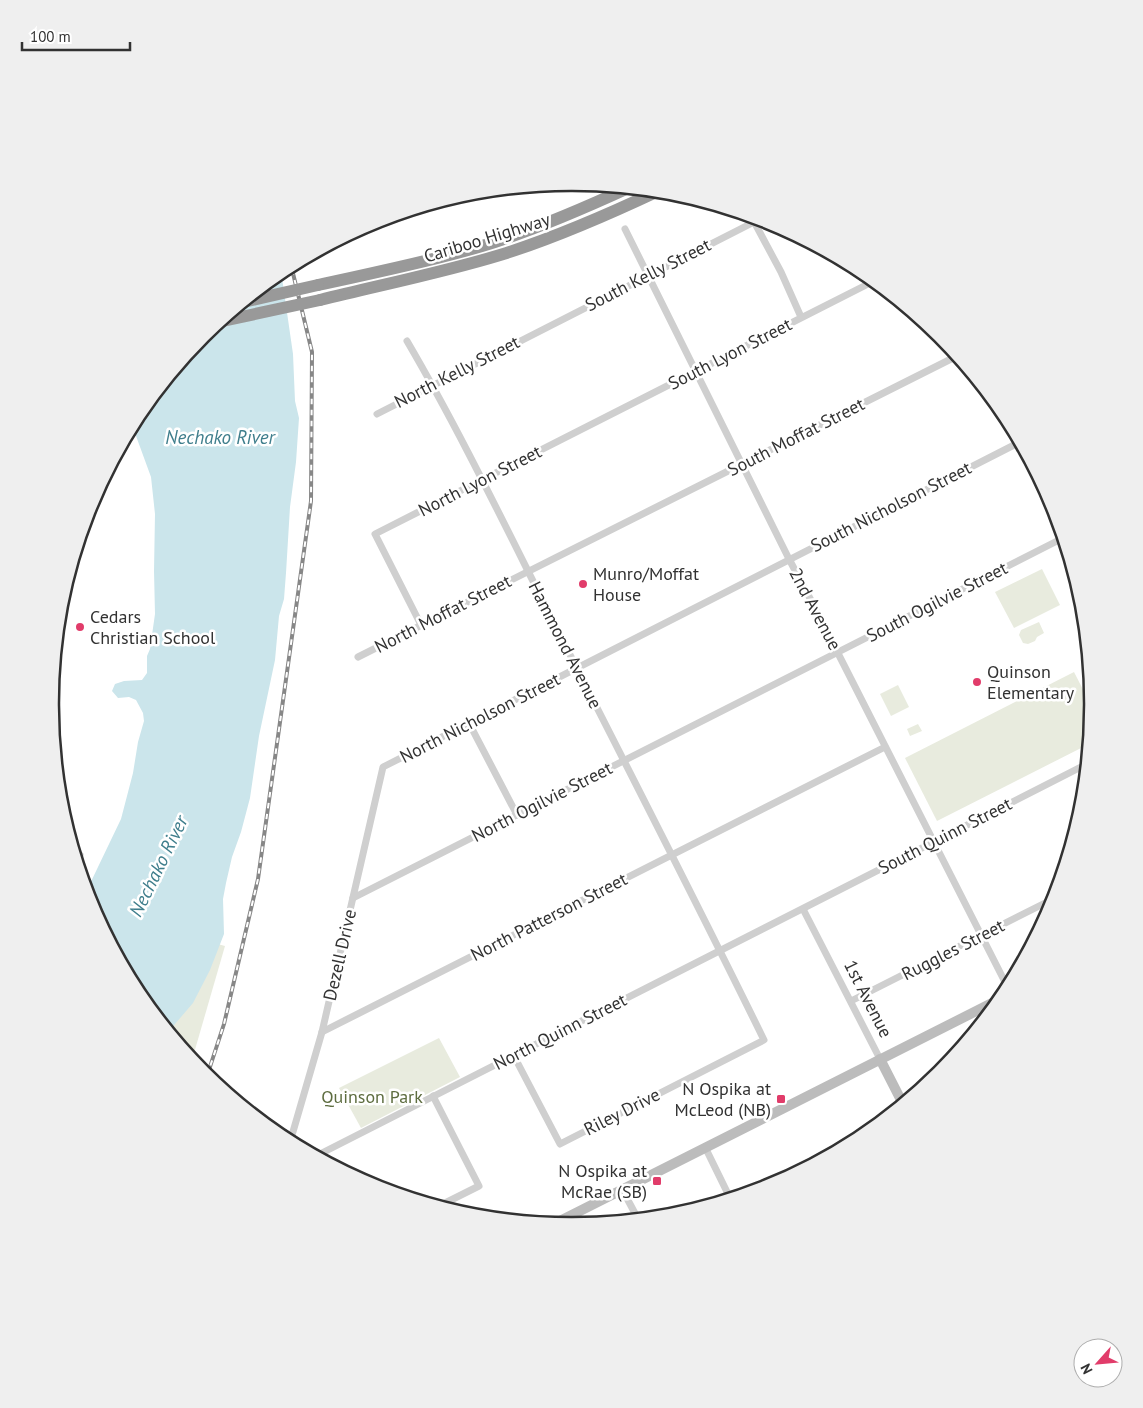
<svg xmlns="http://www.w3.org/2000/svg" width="1143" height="1408" font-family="'PT Sans',sans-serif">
<rect width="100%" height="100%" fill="#fff"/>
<!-- green -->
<g fill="#e8ebde">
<path d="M1042,569L1060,605L1014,628L995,592Z"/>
<path d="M1039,622L1044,633L1037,637L1035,641L1028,644L1023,643L1019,635L1021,630Z"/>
<path d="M1074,672L1093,709L1089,744L937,821L905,758Z"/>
<path d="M898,685L909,707L891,716L880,694Z"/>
<path d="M918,724L922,731L910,736L907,729Z"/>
<path d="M207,941L225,946L192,1060L156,1015Z"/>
<path d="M439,1038L460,1077L361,1128L339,1088Z"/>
</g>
<!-- water -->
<path fill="#cbe5eb" d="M281,271L293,354L295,401L299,418L296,462L290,507L286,573L284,599L279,616L275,660L259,736L250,798L241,832L232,857L226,883L223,899L224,934L210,970L193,1003L169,1031L138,993L90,903L86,892L121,819L133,773L138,742L144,721L143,713L136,700L129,697L118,698L112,691L115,684L124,681L142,680L147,673V656L150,649L155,614L154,571L155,514L151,477L132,425L138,414L203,335Z"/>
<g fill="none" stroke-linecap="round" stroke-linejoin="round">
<!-- street -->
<g stroke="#cfcfcf" stroke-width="7">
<path d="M751,216L781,272L801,317"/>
<path d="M625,229L789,559L814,606L1008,988"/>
<path d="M407,341C462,435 509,534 558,631C627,767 697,903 764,1040L560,1144L514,1056"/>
<path d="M377,414L760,219"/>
<path d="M421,625L375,534L874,281"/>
<path d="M358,657L957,356"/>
<path d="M469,723L517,815"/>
<path d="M74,852L80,855"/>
<path d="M353,898L1063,538"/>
<path d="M803,909L880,1059"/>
<path d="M851,1001L1055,898"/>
<path d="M322,1032L885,747"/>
<path d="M433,1096L479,1186L439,1206"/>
<path d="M290,1142L322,1032L383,767L1020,442"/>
<path d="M705,1147L730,1198"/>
<path d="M316,1156L1087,764"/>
<path d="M622,1189L638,1219"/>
</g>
<!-- secondary -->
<g stroke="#bcbcbc" stroke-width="10">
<path d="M880,1059L903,1104"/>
<path d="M554,1224L1002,998"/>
</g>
<!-- highway -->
<g stroke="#999" stroke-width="12">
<path d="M318,285C372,273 428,262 482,246C532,231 580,210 628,188"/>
<path d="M320,300C380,285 441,273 500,255C555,238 607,215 658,191"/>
</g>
<!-- rail casing -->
<g stroke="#878787" stroke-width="4">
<path id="rail" d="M207,1076L224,1024L258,879L311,501L312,352L291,265"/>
</g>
<!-- rail -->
<use href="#rail" stroke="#fff" stroke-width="2" stroke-dasharray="5.5" stroke-linecap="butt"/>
<!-- highway-bridge -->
<g stroke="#999" stroke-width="12">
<path d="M243,302L318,285"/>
<path d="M218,322L320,300"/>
</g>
</g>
<!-- markers -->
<g fill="#e13c6a" stroke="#fff" stroke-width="2">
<circle cx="583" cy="584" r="5"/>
<circle cx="80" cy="627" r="5"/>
<circle cx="977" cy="682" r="5"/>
<rect x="776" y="1094" width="10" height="10" rx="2.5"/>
<rect x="652" y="1176" width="10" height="10" rx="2.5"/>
</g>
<g text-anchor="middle" stroke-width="5" stroke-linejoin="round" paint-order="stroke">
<!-- street labels -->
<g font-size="18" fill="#323232" stroke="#fff">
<text transform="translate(487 238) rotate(-17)" y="6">Cariboo Highway</text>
<text transform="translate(648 275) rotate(-27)" y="6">South Kelly Street</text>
<text transform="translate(730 354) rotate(-27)" y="6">South Lyon Street</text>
<text transform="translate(457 372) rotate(-27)" y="6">North Kelly Street</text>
<text transform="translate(796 437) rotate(-27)" y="6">South Moffat Street</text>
<text transform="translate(480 481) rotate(-27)" y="6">North Lyon Street</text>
<text transform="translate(891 507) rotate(-27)" y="6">South Nicholson Street</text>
<text transform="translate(937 602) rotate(-27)" y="6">South Ogilvie Street</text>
<text transform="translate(815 609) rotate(62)" y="6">2nd Avenue</text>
<text transform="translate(443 614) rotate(-27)" y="6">North Moffat Street</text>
<text transform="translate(565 645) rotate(63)" y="6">Hammond Avenue</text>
<text transform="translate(480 718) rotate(-27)" y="6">North Nicholson Street</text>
<text transform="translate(542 802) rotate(-27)" y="6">North Ogilvie Street</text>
<text transform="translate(945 836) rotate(-27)" y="6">South Quinn Street</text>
<text transform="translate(549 917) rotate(-27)" y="6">North Patterson Street</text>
<text transform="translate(953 950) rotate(-27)" y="6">Ruggles Street</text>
<text transform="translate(340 955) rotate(-77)" y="6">Dezell Drive</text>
<text transform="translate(868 999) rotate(63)" y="6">1st Avenue</text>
<text transform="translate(560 1032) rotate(-27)" y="6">North Quinn Street</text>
<text transform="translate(622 1112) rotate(-27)" y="6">Riley Drive</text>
</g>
<!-- poi labels -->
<g font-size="18" fill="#323232" stroke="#fff" text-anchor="start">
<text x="593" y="580">Munro/Moffat<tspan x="593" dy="21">House</tspan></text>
<text x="90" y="623">Cedars<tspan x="90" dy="21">Christian School</tspan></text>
<text x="987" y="678">Quinson<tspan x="987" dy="21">Elementary</tspan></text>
<text x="771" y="1095" text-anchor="end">N Ospika at<tspan x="771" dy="21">McLeod (NB)</tspan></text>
<text x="647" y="1177" text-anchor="end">N Ospika at<tspan x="647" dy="21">McRae (SB)</tspan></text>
</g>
<!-- park labels -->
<g font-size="18" fill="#5e6d40" stroke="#fff">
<text x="372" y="1103">Quinson Park</text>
</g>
<!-- water labels -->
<g font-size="19" font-style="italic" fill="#3f7e8c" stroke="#fff">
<text x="220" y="444">Nechako River</text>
<text transform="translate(158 866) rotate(-64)" y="7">Nechako River</text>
</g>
</g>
<!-- crop -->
<path d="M0 0H1143V1408H0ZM571 191H572A512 512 0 0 1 1084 703V705A512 512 0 0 1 572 1217H571A512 512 0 0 1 59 705V703A512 512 0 0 1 571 191Z" fill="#efefef" fill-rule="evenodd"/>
<path fill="none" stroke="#323232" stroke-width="2.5" d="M571 191H572A512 512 0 0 1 1084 703V705A512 512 0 0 1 572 1217H571A512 512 0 0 1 59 705V703A512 512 0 0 1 571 191Z"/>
<!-- north arrow -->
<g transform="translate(1098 1363) rotate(243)"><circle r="24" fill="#ffffff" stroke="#adadad"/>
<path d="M0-4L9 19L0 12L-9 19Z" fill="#e13c6a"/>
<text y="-8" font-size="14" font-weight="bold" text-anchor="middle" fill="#323232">N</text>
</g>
<!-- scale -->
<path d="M22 42v8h108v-8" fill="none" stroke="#323232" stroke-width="2.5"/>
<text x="30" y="42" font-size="15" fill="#323232" stroke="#ffffff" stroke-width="4" paint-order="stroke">100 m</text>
</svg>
